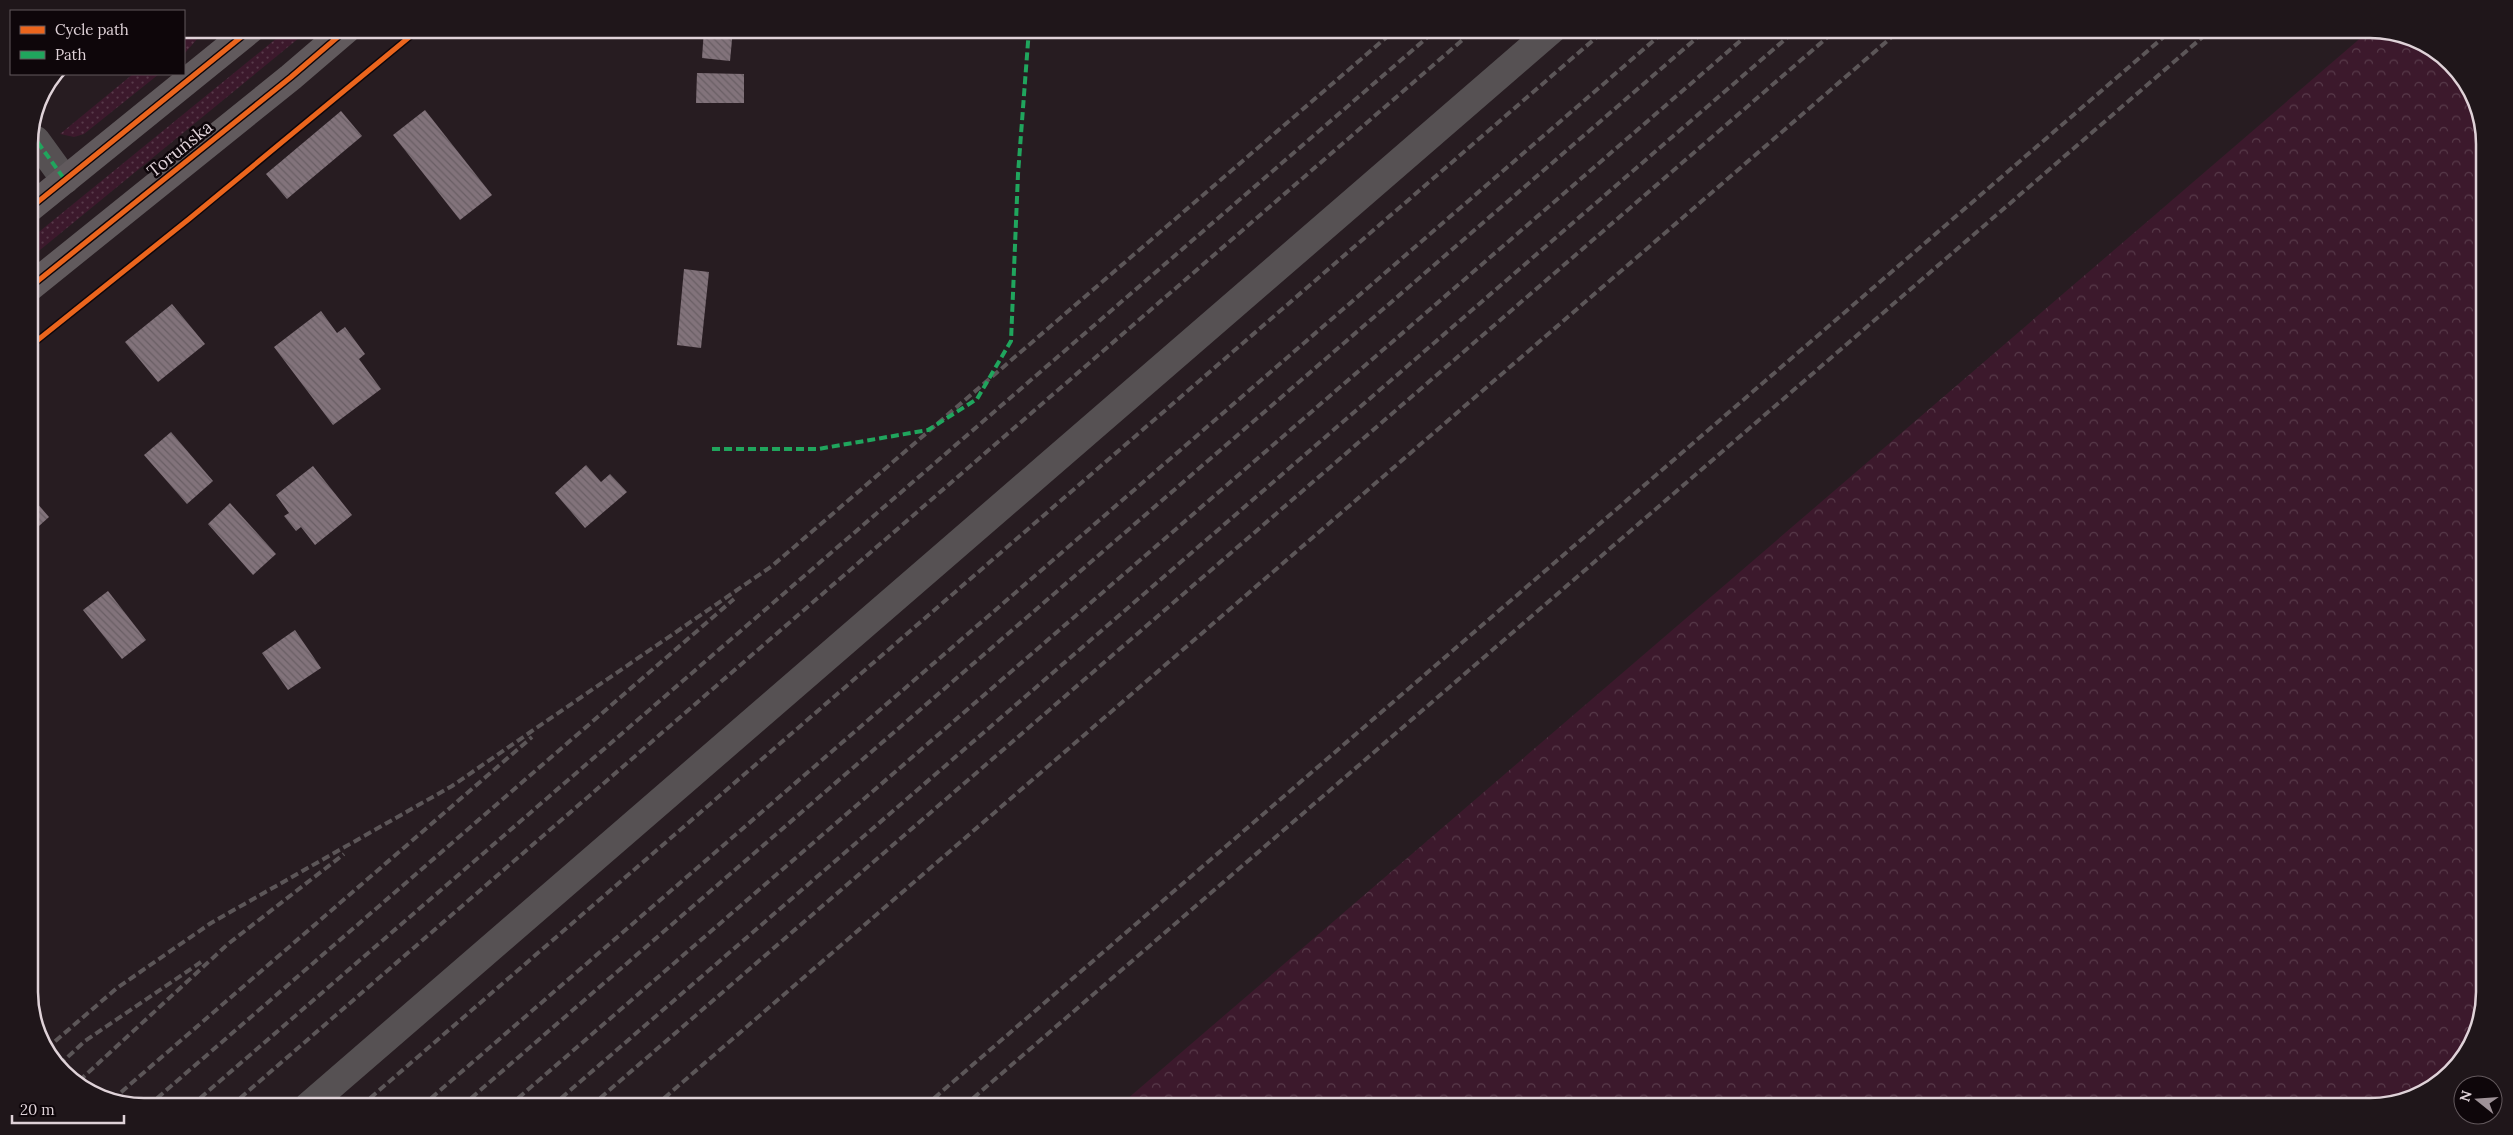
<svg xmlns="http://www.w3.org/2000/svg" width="2513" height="1135" font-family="Lora,serif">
<defs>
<pattern id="grass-dots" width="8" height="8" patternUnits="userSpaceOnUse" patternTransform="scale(1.25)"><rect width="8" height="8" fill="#3c192c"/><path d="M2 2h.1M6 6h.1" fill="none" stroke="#583a4a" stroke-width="1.8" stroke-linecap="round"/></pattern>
<pattern id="forest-crowns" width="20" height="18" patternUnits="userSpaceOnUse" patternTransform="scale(1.25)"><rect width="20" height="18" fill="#3c192c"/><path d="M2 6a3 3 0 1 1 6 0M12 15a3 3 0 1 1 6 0" fill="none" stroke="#583a4a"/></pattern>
<pattern id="building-back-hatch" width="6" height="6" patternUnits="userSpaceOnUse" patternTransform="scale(1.25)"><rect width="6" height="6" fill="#82737b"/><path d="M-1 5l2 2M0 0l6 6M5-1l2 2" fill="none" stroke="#695e64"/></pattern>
</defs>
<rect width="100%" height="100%" fill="#271c21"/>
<!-- grass -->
<g fill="url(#grass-dots)">
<path d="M189,29H206L184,54V33Z"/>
<path d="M288,29H310L29,259V240Z"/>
<path d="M133,74H159L84,134L74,137L60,134Z"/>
</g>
<!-- forest -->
<path fill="url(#forest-crowns)" d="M2371,29L2414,38L2465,80L2484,136V991L2475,1036L2433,1087L2370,1106H1119Z"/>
<!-- building -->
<g fill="url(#building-back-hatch)">
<path d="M704,29H733L730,61L702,58Z"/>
<path d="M697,73L744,74V103H696Z"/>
<path d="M425,110L492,195L460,220L393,135Z"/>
<path d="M341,111L362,136L287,199L266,174Z"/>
<path d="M684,269L709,272L701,348L677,345Z"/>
<path d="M172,304L205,344L158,382L125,342Z"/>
<path d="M321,311L337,333L345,327L365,354L359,359L381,389L333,425L274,347Z"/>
<path d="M171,432L213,481L187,504L144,455Z"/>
<path d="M586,465L601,482L610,474L627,492L585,528L555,493Z"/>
<path d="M313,466L352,515L315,545L301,527L296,531L284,516L289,513L276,495Z"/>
<path d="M29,494L49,517L29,535Z"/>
<path d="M230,503L276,554L253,575L208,524Z"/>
<path d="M108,591L146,640L122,659L83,610Z"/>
<path d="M295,630L321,668L288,690L262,653Z"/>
</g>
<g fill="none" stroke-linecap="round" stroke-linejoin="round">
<!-- minor -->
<g stroke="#565153" stroke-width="28">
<path d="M29,146L36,140L65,180"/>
<path d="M308,1106L1553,29"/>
</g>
<!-- major -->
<g stroke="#615a5d" stroke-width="28">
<path d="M29,209L251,29"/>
<path d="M29,288L291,77L347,29"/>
</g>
<!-- rail -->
<g stroke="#5c5658" stroke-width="4" stroke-dasharray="8 4" stroke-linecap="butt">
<path d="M46,1049L117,988L211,923L452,786L772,566L1396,29"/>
<path d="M59,1065L85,1041L201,962"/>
<path d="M79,1081L228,944L344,854"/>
<path d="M112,1100L532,737"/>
<path d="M148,1106L734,599"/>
<path d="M191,1106L1437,29"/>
<path d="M231,1106L1475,29"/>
<path d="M361,1106L1606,29"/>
<path d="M422,1106L1667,29"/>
<path d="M462,1106L1707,29"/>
<path d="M509,1106L1754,29"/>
<path d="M552,1106L1797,29"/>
<path d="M591,1106L1837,29"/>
<path d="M655,1106L1901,29"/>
<path d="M925,1106L2173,29"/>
<path d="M964,1106L2212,29"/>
</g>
<!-- quiet -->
<g stroke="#20a55d" stroke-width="4" stroke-dasharray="8 4" stroke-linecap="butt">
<path d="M31,127L36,140"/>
<path d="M29,146L36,140L65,180"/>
<path d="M712,449H818L928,430L977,399L1011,341L1018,174L1029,29"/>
</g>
<!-- cycleway casing -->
<g stroke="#0e060a" stroke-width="8">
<g id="cycleway">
<path d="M29,209L251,29"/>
<path d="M29,288L291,77L347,29"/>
<path d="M29,347L189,219L419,29"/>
</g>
</g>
<!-- cycleway -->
<use href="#cycleway" stroke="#eb651d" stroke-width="5"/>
</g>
<g text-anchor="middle" stroke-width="5" stroke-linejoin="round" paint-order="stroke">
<!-- street labels -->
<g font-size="18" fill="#dfd2d8" stroke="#0e060a">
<text transform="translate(180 149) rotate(-39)" y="6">Toruńska</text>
</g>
</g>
<!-- crop -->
<path d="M0 0H2513V1135H0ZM144 38H2370A106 106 0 0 1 2476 144V992A106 106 0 0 1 2370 1098H144A106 106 0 0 1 38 992V144A106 106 0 0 1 144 38Z" fill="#1f161a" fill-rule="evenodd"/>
<path fill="none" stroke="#dfd2d8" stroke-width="2.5" d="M144 38H2370A106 106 0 0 1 2476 144V992A106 106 0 0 1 2370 1098H144A106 106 0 0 1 38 992V144A106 106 0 0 1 144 38Z"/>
<!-- legend -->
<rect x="10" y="10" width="175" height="65" fill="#0e060a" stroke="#62585c"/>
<rect x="20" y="26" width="25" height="8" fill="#eb651d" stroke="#62585c"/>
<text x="55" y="35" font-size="15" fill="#dfd2d8">Cycle path</text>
<rect x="20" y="51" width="25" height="8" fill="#20a55d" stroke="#62585c"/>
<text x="55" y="60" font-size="15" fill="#dfd2d8">Path</text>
<!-- north arrow -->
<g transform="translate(2478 1100) rotate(287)"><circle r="24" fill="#0e060a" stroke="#62585c"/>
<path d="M0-4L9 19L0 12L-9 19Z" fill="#9f9298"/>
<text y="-8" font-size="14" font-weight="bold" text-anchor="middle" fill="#dfd2d8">N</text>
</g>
<!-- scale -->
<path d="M12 1115v8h112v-8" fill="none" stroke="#dfd2d8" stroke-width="2.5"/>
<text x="20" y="1115" font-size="15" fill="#dfd2d8" stroke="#0e060a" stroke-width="4" paint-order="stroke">20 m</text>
</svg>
